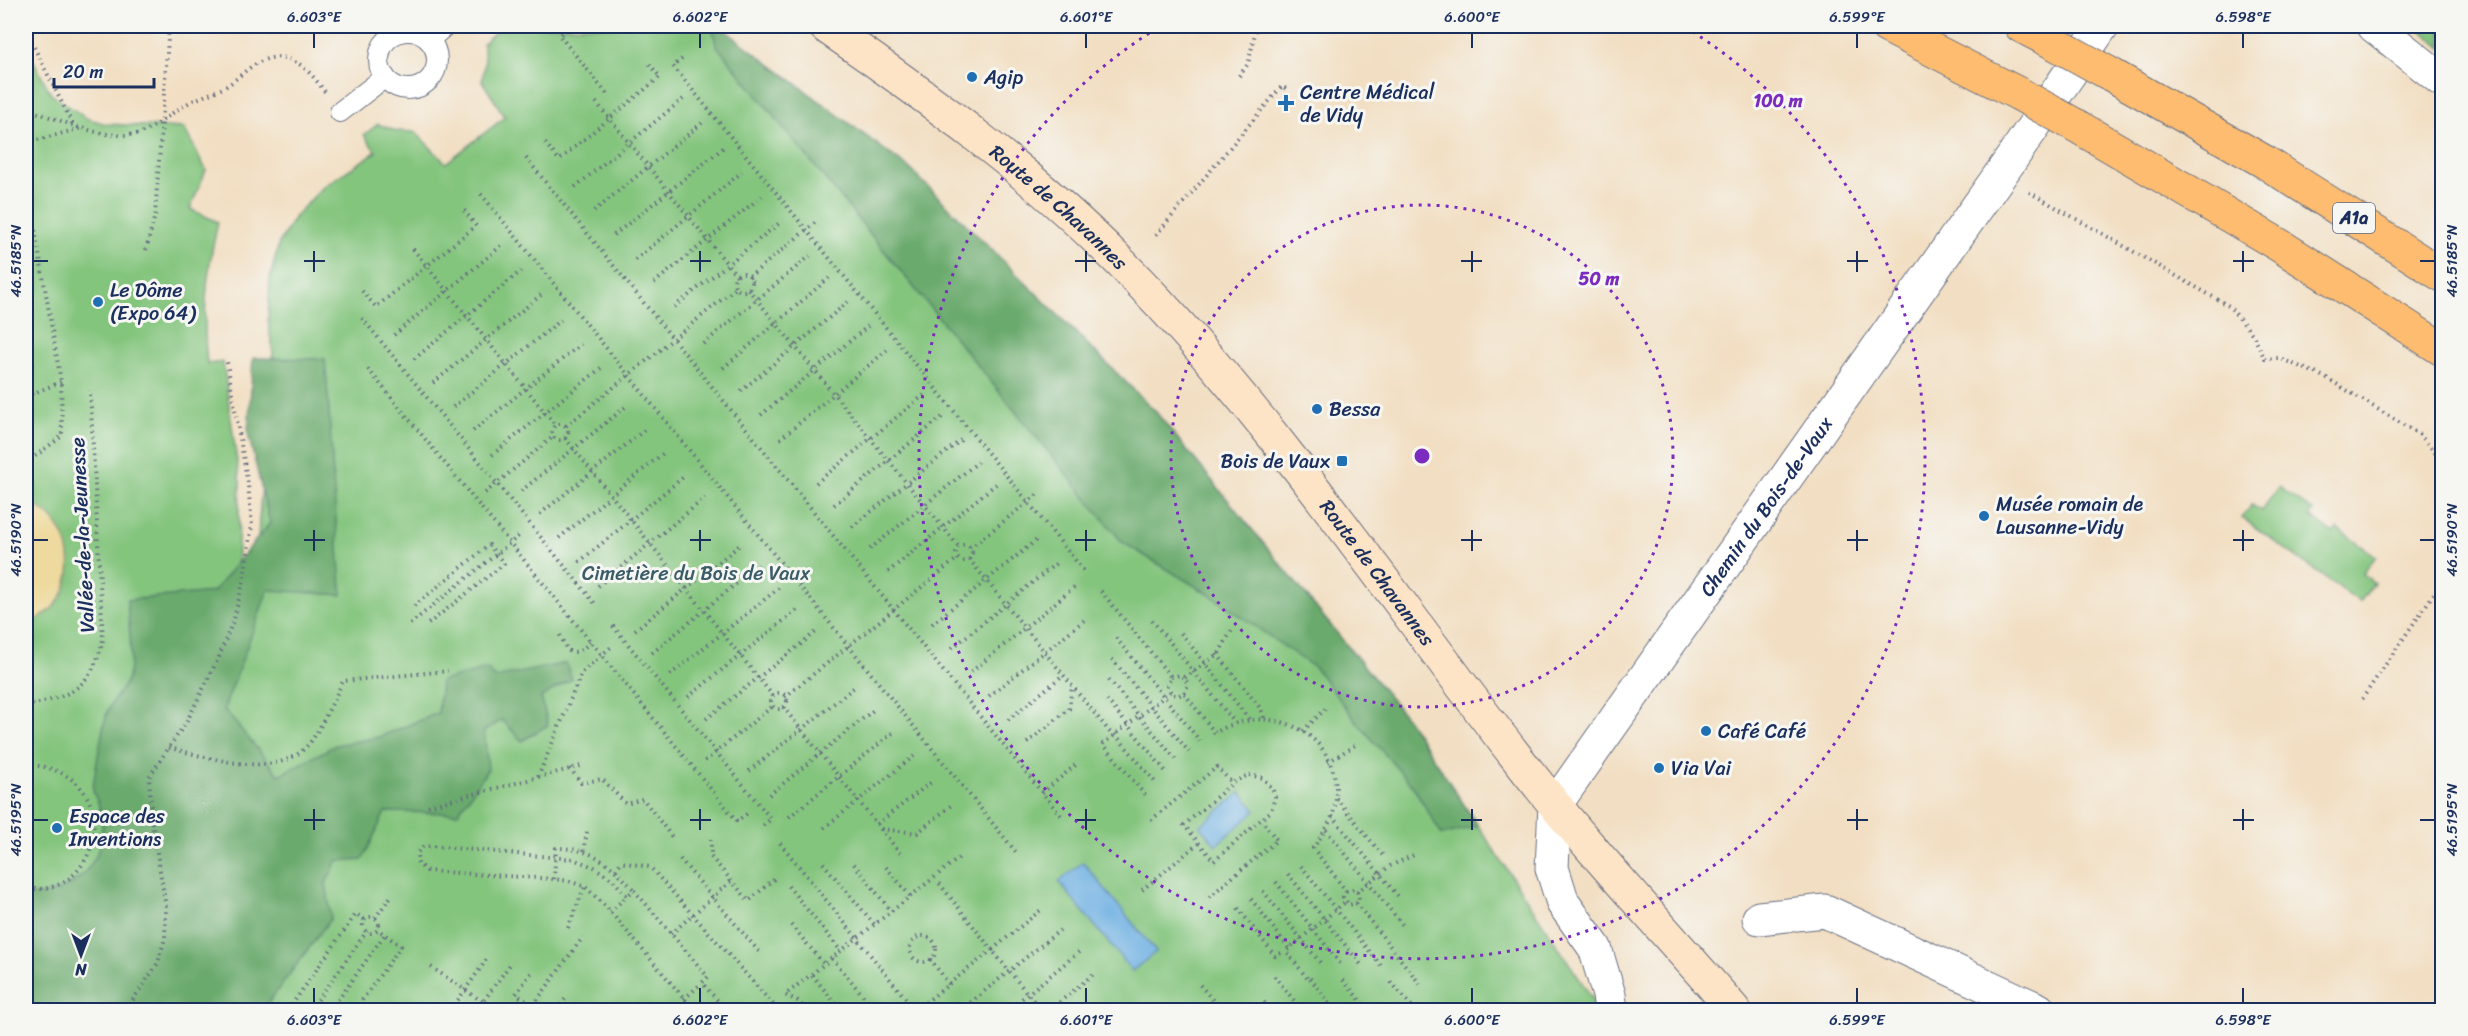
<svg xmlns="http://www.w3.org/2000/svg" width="2468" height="1036" font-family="Sriracha,sans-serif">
<rect width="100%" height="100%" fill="#f6f6f2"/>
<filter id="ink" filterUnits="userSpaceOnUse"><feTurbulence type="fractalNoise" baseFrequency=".0167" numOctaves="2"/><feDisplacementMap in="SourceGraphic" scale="12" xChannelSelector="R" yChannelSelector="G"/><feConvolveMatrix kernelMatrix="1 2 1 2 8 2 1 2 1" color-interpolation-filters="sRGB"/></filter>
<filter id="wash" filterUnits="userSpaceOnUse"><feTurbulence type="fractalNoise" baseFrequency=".008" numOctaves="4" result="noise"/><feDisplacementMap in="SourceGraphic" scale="24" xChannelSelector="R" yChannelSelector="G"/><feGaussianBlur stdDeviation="1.35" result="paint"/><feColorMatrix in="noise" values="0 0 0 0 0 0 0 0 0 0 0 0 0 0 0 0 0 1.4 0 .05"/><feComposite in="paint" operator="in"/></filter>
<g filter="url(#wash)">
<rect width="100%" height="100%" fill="#f2dfc3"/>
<!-- green -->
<g fill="#84c57e" stroke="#507a6e" stroke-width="1.5">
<path d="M502,26H719L910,169L1155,411L1408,720L1600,1010H167L224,709L255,611L259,520L273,354L268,319L270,279L279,243L296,215L324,186L376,152L364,135L378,124L396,131L415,132L446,163L505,117L482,81L485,62L483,43Z"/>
<path d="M2416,26H2442V48Z"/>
<path d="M26,51L30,54L51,94L86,118L106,124L184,128L206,170L190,209L218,222C207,268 202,317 207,364L223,362L240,483L237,577L26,1010Z"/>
<path d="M2279,487L2313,511L2310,516L2333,533L2337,529L2376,556L2363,574L2374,583L2360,602L2242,518L2252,505L2261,511Z"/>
</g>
<!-- forest -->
<g fill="#6baa6d" stroke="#436c66" stroke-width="1.5">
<path d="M712,26H719L910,169L1155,411L1408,720L1478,826L1442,835L1414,788L1357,722L1315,668L1210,595L1122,542L716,45Z"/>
<path d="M253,358L325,359C332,438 334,516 342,595L268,590L224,709L279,775L336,745L379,737L438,713L441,681L487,669L495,678L566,663L572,679L541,697L548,725L522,741L502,720L484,731L488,769L458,813L385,812L363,859L337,861L326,883L331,918L263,1010H26V895C52,897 77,886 92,863C103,846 104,825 99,806C98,800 93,795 93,789C94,778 104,716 109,708C114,697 124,689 128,677C134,656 128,622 127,600L213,592L270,523L248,433Z"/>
</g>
<!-- sand -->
<path fill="#eeda9e" stroke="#84847e" stroke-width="1.5" d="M26,502C68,515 83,570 56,604C48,614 37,620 26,624Z"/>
<!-- water -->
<g fill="#6eb0e3" stroke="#4470a0" stroke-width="1.5">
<path d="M1241,792L1256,811L1216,845L1200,826Z"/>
<path d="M1083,862L1156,952L1132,971L1059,882Z"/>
</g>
</g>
<g filter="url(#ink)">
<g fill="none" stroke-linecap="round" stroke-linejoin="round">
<!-- service casing -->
<g stroke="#666d81" stroke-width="22">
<g id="service">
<circle cx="408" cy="60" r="29"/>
<path d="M429,40L445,26"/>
<path d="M340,112L385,77"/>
</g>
</g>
<!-- minor casing -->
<g stroke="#666d81" stroke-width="35">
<g id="minor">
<path d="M2374,26L2442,80"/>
<path d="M1759,918L1825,911L2039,1010"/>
<path id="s1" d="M1611,1010L1609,995L1595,948L1563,903L1552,868L1555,805L2012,158L2102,26"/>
</g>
</g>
<!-- secondary casing -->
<g stroke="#666d81" stroke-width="35">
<g id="secondary">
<path id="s2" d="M825,26C929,98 1031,172 1120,262C1269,412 1385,588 1514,754C1583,843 1660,925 1734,1010"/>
</g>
</g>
<!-- motorway casing -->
<g stroke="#666d81" stroke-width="35">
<g id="motorway">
<path d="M1886,26L2019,94"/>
<path d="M2021,26L2054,43"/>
<path d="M2110,74L2265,162L2442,275"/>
<path d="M2075,125L2279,245L2442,349"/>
</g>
</g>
<!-- path -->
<g stroke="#666d81" stroke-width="4" stroke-dasharray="1.5 4.5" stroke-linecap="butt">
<path d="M572,26L559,35L607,94"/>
<path d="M26,31L73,125"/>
<path d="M682,59L673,66L1084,571"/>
<path d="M1239,76L1248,64L1256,29L1254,26"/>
<path d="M596,102L737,276"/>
<path d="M26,109C61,119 98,140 136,134C154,130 168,115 183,106C196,98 211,94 225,87C235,81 244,71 254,65C287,45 307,67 325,92"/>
<path d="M26,143L82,128"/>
<path d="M545,143L559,160L660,77L648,62"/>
<path d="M526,158L1062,817"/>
<path d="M575,187L683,99"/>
<path d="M2029,192L2229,306L2253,335L2265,359L2279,358L2325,377L2420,435L2442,461"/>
<path d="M481,194L1016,852"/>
<path d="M26,202L33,218L61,382L62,436L26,463"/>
<path d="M594,211L702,123"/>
<path d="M614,235L723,148"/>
<path d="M1156,235L1282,86L1286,89"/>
<path d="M413,249L556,426"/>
<path d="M146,250L155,215L169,26"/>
<path d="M635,260L742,172"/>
<circle cx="743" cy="282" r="9"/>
<path d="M749,277L816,222"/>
<path d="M654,283L762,196"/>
<path d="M748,289L959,547"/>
<path d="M362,291L376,307L476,226L463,209"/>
<path d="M26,293L32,367L26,396"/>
<path d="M674,307L782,221"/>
<path d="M362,318L597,606"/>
<path d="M394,335L501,246"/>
<path d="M703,344L810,256"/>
<path d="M414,359L521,271"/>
<path d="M723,368L829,278"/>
<path d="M368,369L737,821L748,813"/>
<path d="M433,383L541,295"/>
<path d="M741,391L848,302"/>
<path d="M26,396L61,382"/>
<path d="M453,407L561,320"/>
<path d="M761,415L868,326"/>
<circle cx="560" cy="432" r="8"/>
<path d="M566,426L736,288"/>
<path d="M473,431L581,344"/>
<path d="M565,438L773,696"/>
<path d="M780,439L887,350"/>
<path d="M492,455L601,368"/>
<path d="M816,483L924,395"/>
<path d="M521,491L628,405"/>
<path d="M485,493L554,436"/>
<path d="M834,505L942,417"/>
<path d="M540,514L647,428"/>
<path d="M852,527L961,440"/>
<path d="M559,538L666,451"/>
<circle cx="964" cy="553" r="8"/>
<path d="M970,548L1038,494"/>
<path d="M870,549L978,462"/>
<path d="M969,559L1113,736"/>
<path d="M579,562L686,475"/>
<path d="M888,572L996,484"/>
<path d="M598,586L705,498"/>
<path d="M1101,591L1171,677L1167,686L1172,694L1178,696L1184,693L1215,733C1269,699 1340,732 1336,798C1335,817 1324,833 1313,848L1346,891"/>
<path d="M414,606L489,545L504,564L428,624"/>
<path d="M1152,620L1235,723"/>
<path d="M410,624L520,535"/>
<path d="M932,624L1039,538"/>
<path d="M613,626L771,819L760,828"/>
<path d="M635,630L741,544"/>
<path d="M1181,633L1249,719"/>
<path d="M560,635L567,650C578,655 583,649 590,642"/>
<path d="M1116,638L1200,741"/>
<path d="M952,648L1059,561"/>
<path d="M652,653L759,565"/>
<path d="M1217,654L1261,709L1264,718"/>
<path d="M1112,659L1189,752"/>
<path d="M971,672L1077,585"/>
<path d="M670,675L779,588"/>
<path d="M1171,677L1180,675L1185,678L1188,685L1184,693"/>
<path d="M1185,678L1219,653L1233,628"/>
<path d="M1109,680L1178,762"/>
<circle cx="779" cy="701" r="8"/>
<path d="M989,696L1087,618"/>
<path d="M688,697L797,610"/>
<path d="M785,697L958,558"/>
<path d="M2362,699L2442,582"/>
<path d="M1107,700L1167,773"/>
<path d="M26,706C71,696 91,689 103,640L90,390"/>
<path d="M783,707L900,853"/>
<path d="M706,719L816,632"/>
<path d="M1008,720L1063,675"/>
<path d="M1303,731L1326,708"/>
<path d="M1115,734L1156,783"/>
<path d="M1027,743L1069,709L1072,686"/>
<path d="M169,748C209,757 275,781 307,746C318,735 335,697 343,681L448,671"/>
<path d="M705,761L773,706"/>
<path d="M1328,762L1355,745"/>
<path d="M26,767C36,764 47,767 57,771C123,798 94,900 26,888"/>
<path d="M570,768L581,783L602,779L626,804L643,799L672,837"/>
<path d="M749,771L857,685"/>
<path d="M1249,775L1263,778L1273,790L1275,797L1271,811L1214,861L1184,825L1235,781Z"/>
<path d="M538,777L582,672L611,647"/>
<path d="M1042,793L1078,763"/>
<path d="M769,795L876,708"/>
<path d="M1145,795L1103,744L1170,692"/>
<path d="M1336,798L1384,857"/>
<path d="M428,806L581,766"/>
<path d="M1332,816L1398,896"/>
<path d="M789,817L895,731"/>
<path d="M1151,820L1217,767L1232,783"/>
<path d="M877,824L934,780"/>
<path d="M824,828L914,756"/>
<path d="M881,829L917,833L953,804"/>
<path d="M1326,830L1405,928"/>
<path d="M711,839V857L749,901L775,878"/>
<path d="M780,843L915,1010"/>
<path d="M584,851L587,831"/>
<path d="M680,859L760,953"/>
<path d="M823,863L875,925"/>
<path d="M854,864L891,911"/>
<path d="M1301,866L1383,968"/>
<path d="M886,867L910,896"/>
<path d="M616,870L621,862L650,867L778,1010"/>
<path d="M1288,874L1363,967"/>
<path d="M554,879L556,848C593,848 610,863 634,890"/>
<path d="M1276,882L1342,966"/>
<path d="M788,886L841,951"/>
<path d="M1142,890L1199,843"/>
<path d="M1263,891L1322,965"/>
<path d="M1346,891L1354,889L1358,893L1359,899L1356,903"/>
<path d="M1346,891L1343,897L1349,905L1356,903"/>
<path d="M1357,892L1390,866L1414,855"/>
<path d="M1209,897L1277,840L1262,821"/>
<path d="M1251,899L1289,948"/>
<path d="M1356,903L1420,984"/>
<path d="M1238,908L1275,956L1285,951"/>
<path d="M610,912L627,896"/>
<circle cx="371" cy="925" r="8"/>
<path d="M375,918L392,895"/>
<path d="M791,925L824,964"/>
<path d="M568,928L585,886"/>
<path d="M671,934L731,881"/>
<circle cx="923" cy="949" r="13"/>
<path d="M832,958L875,1010"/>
<path d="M930,959L949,984"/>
<path d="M431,967L495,1010"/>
<path d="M531,973L516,994L540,1010"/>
<path d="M812,975L841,1010"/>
<path d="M1274,976L1302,1010"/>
<path d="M1307,978L1286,951L1345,902"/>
<path d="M1310,978L1335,1010"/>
<path d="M1343,980L1368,1010"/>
<path d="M1391,982L1415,1010"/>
<path d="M1200,985L1221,1010"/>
<path d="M684,999L702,983"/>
<path d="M1264,1002L1271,1010"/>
<path d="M643,1008L646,1010"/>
<path d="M126,1010L158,963L165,938L166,907L152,823L149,777L187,721L219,657L234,618L243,583L252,525L248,485L227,362"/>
<path d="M288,1010L356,914L365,920"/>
<path d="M311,1010L367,931"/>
<path d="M331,1010L385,934"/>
<path d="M355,1010L401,946L377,929"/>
<path d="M451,1010L489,956"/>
<path d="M477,1010L511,963"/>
<path d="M530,1010L583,937"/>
<path d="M557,1010L566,998"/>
<path d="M694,1010L608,909L586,887L569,881L554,879L427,871L418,864L417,853L423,847L431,846L573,859L594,867L613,880L627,896L634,890L708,977L702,983L726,1010"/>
<path d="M806,1010L798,1001L785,995L959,858"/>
<path d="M916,1010L992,950L939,883"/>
<path d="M961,1010L1060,930"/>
<path d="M1008,1010L1079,952"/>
<path d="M1041,1010L992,950L1042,909"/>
<path d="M1050,1010L1096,972"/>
</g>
<!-- service -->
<use href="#service" stroke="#fff" stroke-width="20"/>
<!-- minor -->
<use href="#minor" stroke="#fff" stroke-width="33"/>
<!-- secondary -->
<use href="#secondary" stroke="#fee4c6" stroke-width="33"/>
<!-- motorway -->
<use href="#motorway" stroke="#fdbc70" stroke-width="33"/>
<!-- motorway-bridge casing -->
<g stroke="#666d81" stroke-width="35" stroke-linecap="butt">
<g id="motorway-bridge">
<path d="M2054,43L2110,74"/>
<path d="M2019,94L2075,125"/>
</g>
</g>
<!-- motorway-bridge -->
<use href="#motorway-bridge" stroke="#fdbc70" stroke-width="33"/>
</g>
</g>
<!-- ticks -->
<path fill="none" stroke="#1b2f5e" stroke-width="2" d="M314,33V48M700,33V48M1086,33V48M1472,33V48M1857,33V48M2243,33V48M314,251V272M700,251V272M1086,251V272M1472,251V272M1857,251V272M2243,251V272M33,261H48M304,261H325M690,261H711M1075,261H1096M1461,261H1482M1847,261H1868M2233,261H2254M2420,261H2435M314,530V551M700,530V551M1086,530V551M1472,530V551M1857,530V551M2243,530V551M33,540H48M304,540H325M690,540H711M1075,540H1096M1461,540H1482M1847,540H1868M2233,540H2254M2420,540H2435M314,809V830M700,809V830M1086,809V830M1472,809V830M1857,809V830M2243,809V830M33,820H48M304,820H325M690,820H711M1075,820H1096M1461,820H1482M1847,820H1868M2233,820H2254M2420,820H2435M314,988V1003M700,988V1003M1086,988V1003M1472,988V1003M1857,988V1003M2243,988V1003"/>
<!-- distance rings -->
<g fill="none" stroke="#7b2cbf" stroke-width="3" stroke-dasharray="3 6">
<circle cx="1422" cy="456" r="251"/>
<path d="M1685 27A503 503 0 1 1 1159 27"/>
</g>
<!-- markers -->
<g fill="#1f6fb2" stroke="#f6f6f2" stroke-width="2">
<circle cx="972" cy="77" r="6"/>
<path d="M1283 94h6v6h6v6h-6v6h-6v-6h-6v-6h6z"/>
<circle cx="98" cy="302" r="6"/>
<circle cx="1317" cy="409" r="6"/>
<rect x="1336" y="455" width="12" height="12" rx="3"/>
<circle cx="1984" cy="516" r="6"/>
<circle cx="1706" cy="731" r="6"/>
<circle cx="1659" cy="768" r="6"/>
<circle cx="57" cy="828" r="6"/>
</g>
<g text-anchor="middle" stroke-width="6" stroke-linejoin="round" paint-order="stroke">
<!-- shield labels -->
<rect fill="#f6f6f2" stroke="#5d6b8a" stroke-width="1.5" x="2333" y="203" width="42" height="30" rx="4.5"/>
<g font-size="18" font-weight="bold" fill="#1b2f5e">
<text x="2354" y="224">A1a</text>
</g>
<!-- poi labels -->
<g font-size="20" fill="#1b2f5e" stroke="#f6f6f2" text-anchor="start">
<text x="984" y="84">Agip</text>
<text x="1300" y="99">Centre Médical<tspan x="1300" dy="23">de Vidy</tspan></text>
<text x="110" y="297">Le Dôme<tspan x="110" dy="23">(Expo 64)</tspan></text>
<text x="1329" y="416">Bessa</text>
<text x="1330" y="468" text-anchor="end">Bois de Vaux</text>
<text x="1996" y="511">Musée romain de<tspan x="1996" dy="23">Lausanne-Vidy</tspan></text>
<text x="1718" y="738">Café Café</text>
<text x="1671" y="775">Via Vai</text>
<text x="69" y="823">Espace des<tspan x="69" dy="23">Inventions</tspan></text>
</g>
<!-- street labels -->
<g font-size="20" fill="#1b2f5e" stroke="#f6f6f2">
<text dy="7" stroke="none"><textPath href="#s2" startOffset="296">Route de Chavannes</textPath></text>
<text dy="7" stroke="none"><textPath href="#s1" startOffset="585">Chemin du Bois-de-Vaux</textPath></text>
<text transform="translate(82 535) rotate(-93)" y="7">Vallée-de-la-Jeunesse</text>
<text dy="7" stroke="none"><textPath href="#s2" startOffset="782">Route de Chavannes</textPath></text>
</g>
<!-- park labels -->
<g font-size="20" fill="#3a5c68" stroke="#f6f6f2">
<text x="696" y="580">Cimetière du Bois de Vaux</text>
</g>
</g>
<circle cx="1422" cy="456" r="9" fill="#7b2cbf" stroke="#f6f6f2" stroke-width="3"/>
<g font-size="18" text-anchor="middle" font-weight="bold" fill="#7b2cbf" stroke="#f6f6f2" stroke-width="6" stroke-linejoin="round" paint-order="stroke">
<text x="1778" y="107">100 m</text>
<text x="1599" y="285">50 m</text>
</g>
<!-- margin -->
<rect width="2468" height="1036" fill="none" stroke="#f6f6f2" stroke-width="66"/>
<!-- north arrow -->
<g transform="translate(81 955) rotate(180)" stroke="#f6f6f2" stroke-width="4.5" paint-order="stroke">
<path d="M0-4.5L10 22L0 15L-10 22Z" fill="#1b2f5e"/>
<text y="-9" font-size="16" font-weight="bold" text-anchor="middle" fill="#1b2f5e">N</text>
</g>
<!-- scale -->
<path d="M54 78v9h100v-9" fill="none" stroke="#1b2f5e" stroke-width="3"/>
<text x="63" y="78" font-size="18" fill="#1b2f5e" stroke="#f6f6f2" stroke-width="4.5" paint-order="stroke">20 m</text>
<rect x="33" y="33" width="2402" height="970" fill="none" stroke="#1b2f5e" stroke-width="2"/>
<g font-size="15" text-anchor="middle" fill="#1b2f5e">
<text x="314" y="22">6.603°E</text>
<text x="700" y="22">6.602°E</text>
<text x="1086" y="22">6.601°E</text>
<text x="1472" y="22">6.600°E</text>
<text x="1857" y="22">6.599°E</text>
<text x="2243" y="22">6.598°E</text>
<text transform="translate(2452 261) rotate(-90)" y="5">46.5185°N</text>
<text transform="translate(16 261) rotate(-90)" y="5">46.5185°N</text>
<text transform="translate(2452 540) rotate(-90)" y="5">46.5190°N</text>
<text transform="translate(16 540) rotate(-90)" y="5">46.5190°N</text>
<text transform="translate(2452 820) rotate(-90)" y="5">46.5195°N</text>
<text transform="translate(16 820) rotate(-90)" y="5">46.5195°N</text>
<text x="314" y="1025">6.603°E</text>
<text x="700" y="1025">6.602°E</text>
<text x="1086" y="1025">6.601°E</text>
<text x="1472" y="1025">6.600°E</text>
<text x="1857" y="1025">6.599°E</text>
<text x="2243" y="1025">6.598°E</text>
</g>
</svg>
